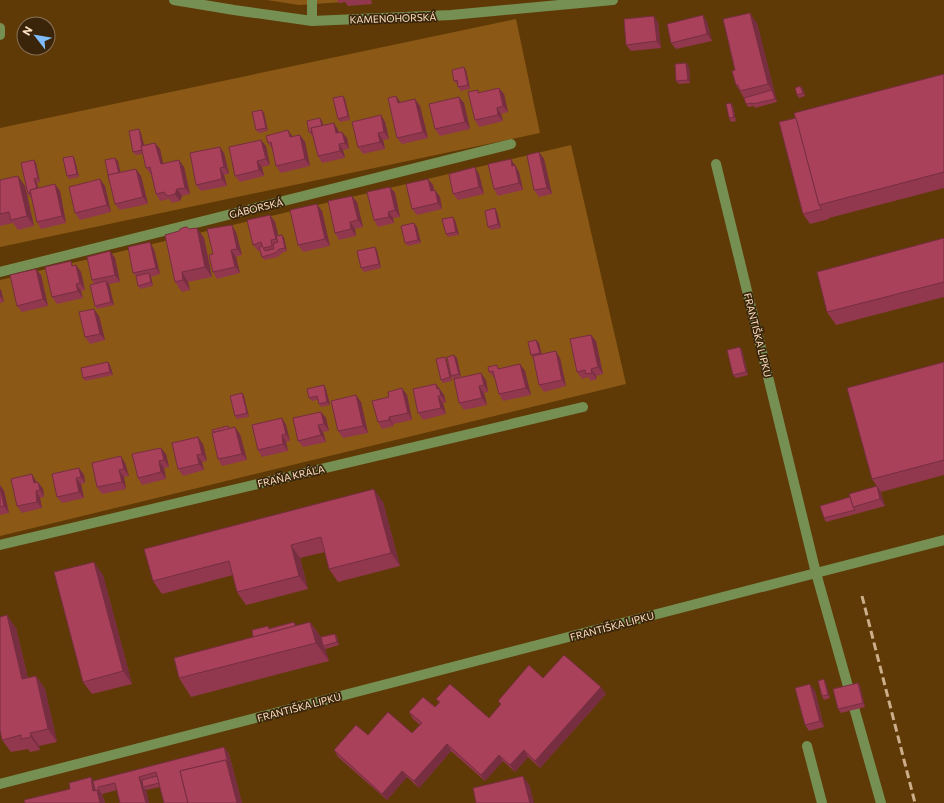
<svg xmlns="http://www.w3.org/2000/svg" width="944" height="803" font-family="Commissioner,sans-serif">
<rect width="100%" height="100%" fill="#5f3a07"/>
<!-- green -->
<g fill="#8b5915">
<path d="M267,0H374L299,5Z"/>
<path d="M516,19L540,133L0,247V128Z"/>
<path d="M571,145L626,384L0,536V280Z"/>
</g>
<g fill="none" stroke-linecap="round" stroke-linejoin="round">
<!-- minor -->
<g stroke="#769054" stroke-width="10">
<path d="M174,0L234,10L312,21L451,15L613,0"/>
<path d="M312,0V21"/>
<path d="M0,28V35"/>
<path d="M0,272L511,144"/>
<path d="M0,545L583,407"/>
<path d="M807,746L822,803"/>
<path d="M0,784L816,573L716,164"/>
<path d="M881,803L816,573L944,540"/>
</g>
<!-- rail -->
<path stroke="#cdae8a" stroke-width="3" stroke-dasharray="8 4" stroke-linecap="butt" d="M862,596L915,803"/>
</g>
<!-- wall -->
<g fill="#91384e">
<path d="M337,0H372H371L372,4L348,6L345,2L339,3Z"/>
<path d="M658,22L661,48L631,51L626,45Z"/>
<path d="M707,22L712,41L676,49L671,43Z"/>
<path d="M757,23L777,102L755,108L754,106L748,107L746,104L744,98L736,85L735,70Z"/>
<path d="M689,66L690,83L679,84L676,81Z"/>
<path d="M466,70L470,89L461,91L458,87V84H457L454,81Z"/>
<path d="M944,74V188L829,218V219L810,224L803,214L796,118Z"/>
<path d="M800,86L803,89L805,96L799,98L797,95Z"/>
<path d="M499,88L504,94L508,112L501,114L503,121L479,127L475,120L480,93Z"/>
<path d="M343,96L345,99L350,120L340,122L338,119Z"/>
<path d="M459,97L464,103L470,129L440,136L435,129Z"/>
<path d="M415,99L420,106L428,138L402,144L397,138L401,103Z"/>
<path d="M733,106L736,121L731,122L729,118Z"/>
<path d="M264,113L268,131L259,133L256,130Z"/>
<path d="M381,115L385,122L389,139L383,140L385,149L363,154L358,147Z"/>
<path d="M320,118L322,121L323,125L334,123L338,130L339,132L347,138L349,149L343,150L345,158L322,163L318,156L312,135V136L309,132Z"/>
<path d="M141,133L144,146L155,143L160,149L163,164L184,167L190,194L182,196L180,201L172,203L169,199L160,201L156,194L151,175L146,168L143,154L136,155L133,152Z"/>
<path d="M300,135L305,142L310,166L281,173L276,166L272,149L268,143Z"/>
<path d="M266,146L270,165L262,167L264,176L240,182L235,176Z"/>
<path d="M539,152L544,159L552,194L539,197L534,190Z"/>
<path d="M224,153L229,174L224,175L227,186L201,191L196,185Z"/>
<path d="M73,156L75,160L79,177L69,179L67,176Z"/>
<path d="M118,161L120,172L136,169L141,176L148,204L120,210L115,204Z"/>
<path d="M36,163L40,182L37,183L38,188L60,191L66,223L41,229L37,222L31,197H30L28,194Z"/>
<path d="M516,166L519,172L523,190L498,196L494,189Z"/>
<path d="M479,174L484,194L458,200L453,194Z"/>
<path d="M428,179L433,185L434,190L440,197L442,209L417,215L412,209Z"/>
<path d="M0,180L25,186L34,226L18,230L13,223L0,226Z"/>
<path d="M105,186L111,212L80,220L75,213Z"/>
<path d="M390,187L395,193L400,217L393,218L394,223L378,227L374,220Z"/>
<path d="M352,196L357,202L363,227L355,229L356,236L339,240L335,233Z"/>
<path d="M495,208L497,212L501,228L491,230L488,227Z"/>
<path d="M322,211L330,246L303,252L298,245Z"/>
<path d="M270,215L275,222L278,236L282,235L284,238L287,251L282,253L278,257L264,260L262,257L260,251H258L253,245Z"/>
<path d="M455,220L459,235L448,237L446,234Z"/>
<path d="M414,223L417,227L421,243L408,246L405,243Z"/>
<path d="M189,229L204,238L212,277L188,282L190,290L182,292L175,282Z"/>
<path d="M236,232L242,255L236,257L240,273L217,279L213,272V254Z"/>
<path d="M944,238V297L836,325L827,312Z"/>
<path d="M154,249L160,274L151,277L153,286L140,289L138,286L136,276L133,273Z"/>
<path d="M377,250L381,268L364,272L361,268Z"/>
<path d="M110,251L115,258L120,282L109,284L114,305L97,309L95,306L94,284L92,280Z"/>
<path d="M74,266L81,272L85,290L81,291L83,298L57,304L52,297Z"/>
<path d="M36,269L41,275L48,306L22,312L17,306Z"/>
<path d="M0,289L1,290L4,302L0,303Z"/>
<path d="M99,316L105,340L90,344L85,337Z"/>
<path d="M591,335L596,341L603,374L596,376L597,379L591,381L588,377L582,379L577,372Z"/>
<path d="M536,340L539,343L542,354L560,358L566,386L544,392L539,385L533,358L531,355Z"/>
<path d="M740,347L742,350L748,375L736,378L733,375Z"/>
<path d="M445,357L452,381L443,383L441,380Z"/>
<path d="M457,358L461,377L453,379L451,376Z"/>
<path d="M108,362L110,365L113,375L85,381L83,378Z"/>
<path d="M944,362V475L881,492L872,479Z"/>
<path d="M520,364L525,371L531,395L503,401L499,394L495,378H494L489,372Z"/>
<path d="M486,380L488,392L484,393L487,405L464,410L459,403Z"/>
<path d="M324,385L326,389L330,405L321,407L319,404L318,400L312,401L309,398Z"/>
<path d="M439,388L444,395L446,403H443L446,414L423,420L418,413Z"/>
<path d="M242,393L244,396L249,417L237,419L235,416Z"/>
<path d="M407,395L412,420L393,424L394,426L382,429L378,422Z"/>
<path d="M361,402L368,433L343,438L338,431Z"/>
<path d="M321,412L326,418L329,431L323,432L326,442L303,447L298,441Z"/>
<path d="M282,418L286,425L290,441L286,442L288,451L262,457L258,450Z"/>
<path d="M228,426L230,428L240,434L247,460L222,466L218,459Z"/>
<path d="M203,444L207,461L202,462L204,470L183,476L178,469Z"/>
<path d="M166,454L169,467L164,468L166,479L142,485L138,478Z"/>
<path d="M125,463L129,476L124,477L126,489L102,494L97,487Z"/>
<path d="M79,468L84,475L85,483L81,484L84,498L62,503L57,497Z"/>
<path d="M36,481L37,483L38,482L43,489L44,497L40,498L42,508L22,513L17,506Z"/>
<path d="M0,485L4,491L9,513L0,515Z"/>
<path d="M877,486L881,493L885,506L826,522L824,518L850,497Z"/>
<path d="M383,502L400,566L338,582L329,569L325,552L300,558L308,589L246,605L237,592L233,575L162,594L153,581Z"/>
<path d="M103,575L132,684L92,694L83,682Z"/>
<path d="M294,622L296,626L310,622L321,637L335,634L337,637L339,645L326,649L325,648L329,661L191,697L179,678L270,628Z"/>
<path d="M16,628L28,678L36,676L45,689L57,742L39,746L40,750L30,752L28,749L11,752L2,740Z"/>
<path d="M543,678L606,694L540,768L528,757L515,772L503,761L485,781L451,751L419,788L407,777L387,800L338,757L334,750L368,735L412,733L420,725L413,719L409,712L435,707L439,703L436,699L489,718L501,704L498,701Z"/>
<path d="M826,683L830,698L824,700L822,696Z"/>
<path d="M858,683L860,686L865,707L841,713L838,709Z"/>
<path d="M815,691L824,727L809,731L805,725Z"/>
<path d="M224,747L229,754L242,803H164L160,787L146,790L149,803H120L117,790L102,794L105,803L70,789L93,781Z"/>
</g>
<!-- shaded-wall -->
<g fill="#762e40">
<path d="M750,13L757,23L777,102L775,99L772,90L768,84Z"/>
<path d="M703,15L707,22L712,41L707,34Z"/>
<path d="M654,16L658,22L661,48L657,41Z"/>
<path d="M686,63L689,66L690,83L688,80Z"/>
<path d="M464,67L466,70L470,89L468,85Z"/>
<path d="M800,86L803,89L805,96L803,93Z"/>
<path d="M499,88L504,94L508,112L503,106Z"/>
<path d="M343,96L345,99L350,120L348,116Z"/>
<path d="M396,96L401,103H398Z"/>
<path d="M459,97L464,103L470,129L465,122Z"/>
<path d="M415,99L420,106L428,138L423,132Z"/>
<path d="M731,103L733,106L736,121L734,117Z"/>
<path d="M497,108L501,114L503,121L498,115Z"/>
<path d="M262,110L264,113L268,131L266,128Z"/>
<path d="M381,115L385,122L389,139L384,132Z"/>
<path d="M320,118L322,121L325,133L323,129Z"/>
<path d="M334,123L338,130L341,140L336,133Z"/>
<path d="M139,129L141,133L146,153L143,150Z"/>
<path d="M288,130L293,137H290Z"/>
<path d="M342,132L347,138L349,149L345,143Z"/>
<path d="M378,133L383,140L385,149L380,142Z"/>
<path d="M300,135L305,142L310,166L305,159Z"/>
<path d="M261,140L266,146L270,165L266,159Z"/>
<path d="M155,143L160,149L165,171L161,164Z"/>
<path d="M339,144L343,150L345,158L340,151Z"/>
<path d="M220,147L224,153L229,174L224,167Z"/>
<path d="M539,152L544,159L552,194L547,188Z"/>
<path d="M73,156L75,160L79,177L77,174Z"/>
<path d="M115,158L118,161L122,180L120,176Z"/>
<path d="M511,159L519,172L523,190L519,183L512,166Z"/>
<path d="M34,160L36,163L40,182L38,178Z"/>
<path d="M179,160L184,167L190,194L185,188Z"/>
<path d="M257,161L262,167L264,176L259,170Z"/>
<path d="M475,167L479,174L484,194L479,187Z"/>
<path d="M220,168L224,175L227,186L222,179Z"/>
<path d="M136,169L141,176L148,204L143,197Z"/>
<path d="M18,176L25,186L34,226L27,216Z"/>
<path d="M34,179L37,183L40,195L38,192Z"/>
<path d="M100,179L105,186L111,212L107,205Z"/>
<path d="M428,179L433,185L435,197L431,191Z"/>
<path d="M55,184L60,191L66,223L62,216Z"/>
<path d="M390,187L395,193L400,217L395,210Z"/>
<path d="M177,189L182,196L180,201L175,194Z"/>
<path d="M435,190L440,197L442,209L438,203Z"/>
<path d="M352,196L357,202L363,227L358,220Z"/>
<path d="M317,204L322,211L330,246L325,239Z"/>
<path d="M495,208L497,212L501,228L498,224Z"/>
<path d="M388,212L393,218L394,223L389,217Z"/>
<path d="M270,215L275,222L281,246L276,239Z"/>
<path d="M453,217L455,220L459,235L456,232Z"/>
<path d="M350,222L355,229L356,236L351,229Z"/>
<path d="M414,223L417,227L421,243L418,240Z"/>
<path d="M232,225L236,232L242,255L237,249Z"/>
<path d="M197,228L204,238L212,277L205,267Z"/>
<path d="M282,235L284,238L287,251L285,248Z"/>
<path d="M150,242L154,249L160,274L156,268Z"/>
<path d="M375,247L377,250L381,268L379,264Z"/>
<path d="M231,250L236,257L240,273L235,267Z"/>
<path d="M110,251L115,258L120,282L115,275Z"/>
<path d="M76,265L81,272L85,290L80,283Z"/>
<path d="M36,269L41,275L48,306L43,299Z"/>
<path d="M182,272L188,282L190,290L183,280Z"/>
<path d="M149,273L151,277L153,286L151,282Z"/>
<path d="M106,281L109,284L114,305L111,302Z"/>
<path d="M76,284L81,291L83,298L78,291Z"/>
<path d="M0,289L1,290L4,302L0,296Z"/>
<path d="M94,309L99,316L105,340L100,334Z"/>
<path d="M591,335L596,341L603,374L598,367Z"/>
<path d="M536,340L539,343L542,357L540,353Z"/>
<path d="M740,347L742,350L748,375L746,372Z"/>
<path d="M556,351L560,358L566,386L562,380Z"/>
<path d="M454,355L457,358L461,377L459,374Z"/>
<path d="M445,357L447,361L452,381L450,377Z"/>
<path d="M108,362L110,365L113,375L110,372Z"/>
<path d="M520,364L525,371L531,395L526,388Z"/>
<path d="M591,369L596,376L597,379L592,373Z"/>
<path d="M481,373L486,380L488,392L484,385Z"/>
<path d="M436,384L444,395L446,403L437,389Z"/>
<path d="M324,385L326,389L330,405L327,402Z"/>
<path d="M479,386L484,393L487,405L482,398Z"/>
<path d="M402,388L407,395L412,420L408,413Z"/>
<path d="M242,393L244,396L249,417L247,413Z"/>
<path d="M356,395L361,402L368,433L363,426Z"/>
<path d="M438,396L443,403L446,414L441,408Z"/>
<path d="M321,412L326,418L329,431L324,424Z"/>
<path d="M389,417L393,424L394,426L389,420Z"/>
<path d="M282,418L286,425L290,441L286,434Z"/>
<path d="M318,425L323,432L326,442L321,435Z"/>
<path d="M235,427L240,434L247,460L242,454Z"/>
<path d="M282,435L286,442L288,451L283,444Z"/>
<path d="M198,437L203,444L207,461L202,454Z"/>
<path d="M161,448L166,454L169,467L164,460Z"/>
<path d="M197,455L202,462L204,470L199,464Z"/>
<path d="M121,456L125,463L129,476L124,469Z"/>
<path d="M159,461L164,468L166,479L161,472Z"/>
<path d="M79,468L84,475L85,483L81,477Z"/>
<path d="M119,470L124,477L126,489L122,482Z"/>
<path d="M32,474L36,481L38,490L34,483Z"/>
<path d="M76,478L81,484L84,498L79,492Z"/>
<path d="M38,482L43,489L44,497L40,490Z"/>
<path d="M0,485L4,491L9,513L4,506Z"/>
<path d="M877,486L881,493L885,506L880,499Z"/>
<path d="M374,489L383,502L400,566L391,553Z"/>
<path d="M36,491L40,498L42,508L37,502Z"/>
<path d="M291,545L300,558L308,589L299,576Z"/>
<path d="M94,562L103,575L132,684L123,671Z"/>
<path d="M7,615L16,628L31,692L22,679Z"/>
<path d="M310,622L323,640V646L325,648L329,661L316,643Z"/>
<path d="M335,634L337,637L339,645L337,642Z"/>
<path d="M36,676L45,689L57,742L48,729Z"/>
<path d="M824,679L826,683L830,698L828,695Z"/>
<path d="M858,683L860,686L865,707L863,703Z"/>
<path d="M810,684L815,691L824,727L820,721Z"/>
<path d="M601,687L606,694L540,768L535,761Z"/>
<path d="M30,733L39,746L40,750L31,737Z"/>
<path d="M447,744L451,751L419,788L414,781Z"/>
<path d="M224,747L229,754L242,803H237L226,760Z"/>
<path d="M524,750L528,757L515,772L510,765Z"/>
<path d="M499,755L503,761L485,781L481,775Z"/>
<path d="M402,771L407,777L387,800L382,794Z"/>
<path d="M523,776L530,786L534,803H530Z"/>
<path d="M91,777L102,794L105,803H100L93,791Z"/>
<path d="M139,777L144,784L143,787L146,790L149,803H146Z"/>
</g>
<!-- building -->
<g fill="#a9415b" stroke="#762e40">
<path d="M750,13L768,84L740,91L738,85H736L732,71L735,70L723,19Z"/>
<path d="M703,15L707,34L671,43L667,24Z"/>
<path d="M654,16L657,41L626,45L624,19Z"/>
<path d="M686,63L688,80L676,81L675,64Z"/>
<path d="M464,67L468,85L458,87L457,80L454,81L452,70Z"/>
<path d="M944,74V172L819,205L794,113Z"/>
<path d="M800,86L803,93L797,95L795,88Z"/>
<path d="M499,88L503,106L497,108L498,115L475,120L468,92L478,90V93Z"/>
<path d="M772,90L775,99L753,104V103L746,104L744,98Z"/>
<path d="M343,96L348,116L338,119L333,98Z"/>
<path d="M396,96L398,103L415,99L423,132L397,138L388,98Z"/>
<path d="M459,97L465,122L435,129L429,104Z"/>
<path d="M731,103L734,117L729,118L726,104Z"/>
<path d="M262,110L266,128L256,130L252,112Z"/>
<path d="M381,115L384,132L378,133L380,142L358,147L352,122Z"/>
<path d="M320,118L322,126L311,128L312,132H309L307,121Z"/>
<path d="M796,118L819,205L822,209L803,214L779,122Z"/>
<path d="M334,123L336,133L342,132L345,143L339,144L340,151L318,156L311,128Z"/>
<path d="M139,129L142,146H141L142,150L133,152L129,131Z"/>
<path d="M288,130L290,137L300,135L305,159L276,166L271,142L268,143L266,136Z"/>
<path d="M261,140L266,159L257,161L259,170L235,176L229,147Z"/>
<path d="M155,143L161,164L179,160L185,188L177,189L175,194L168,196L164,192L156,194L150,167L146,168L141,146Z"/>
<path d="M220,147L224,167L220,168L222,179L196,185L190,153Z"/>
<path d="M539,152L547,188L534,190L527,155Z"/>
<path d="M73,156L77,174L67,176L63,158Z"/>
<path d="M115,158L119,173L108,175L109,179L105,160Z"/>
<path d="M511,159L512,166L515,165L519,183L494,189L488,164Z"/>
<path d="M34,160L38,178L34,179L37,188L30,190V193L28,194L21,163Z"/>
<path d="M475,167L479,187L453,194L449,174Z"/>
<path d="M136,169L143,197L115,204L108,175Z"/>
<path d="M18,176L27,216L11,220L9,212L0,214V180Z"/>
<path d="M100,179L107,205L75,213L69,187Z"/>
<path d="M428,179L431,191L435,190L438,203L412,209L406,184Z"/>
<path d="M55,184L62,216L37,222L30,190Z"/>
<path d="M390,187L395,210L388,212L389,217L374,220L367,192Z"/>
<path d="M352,196L358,220L350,222L351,229L335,233L328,201Z"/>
<path d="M317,204L325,239L298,245L290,210Z"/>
<path d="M495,208L498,224L488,227L485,211Z"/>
<path d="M270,215L276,239L271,240L272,246L263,248L261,242L253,245L247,220Z"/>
<path d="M453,217L456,232L446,234L442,219Z"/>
<path d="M414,223L418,240L405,243L401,226Z"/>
<path d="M232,225L237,249L231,250L235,267L213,272L209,255L213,254L207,229Z"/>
<path d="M185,227H187L189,229L197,228L205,267L182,272L183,280L175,282L165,235L179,231L180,229Z"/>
<path d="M282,235L285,248L279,249L275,253L262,257L259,247L262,246L265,251L274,249L273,244L278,242L276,236Z"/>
<path d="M944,238V282L827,312L817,272Z"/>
<path d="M150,242L156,268L133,273L128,247Z"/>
<path d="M375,247L379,264L361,268L357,251Z"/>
<path d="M110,251L115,275L92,280L87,257Z"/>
<path d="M71,261L72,266L76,265L80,283L76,284L78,291L52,297L45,267Z"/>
<path d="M36,269L43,299L17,306L10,275Z"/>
<path d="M149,273L151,282L138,286L136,276Z"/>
<path d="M106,281L111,302L95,306L90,285Z"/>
<path d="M94,309L100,334L85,337L79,312Z"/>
<path d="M591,335L598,367L591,369L592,373L586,374L585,370L577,372L570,339Z"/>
<path d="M536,340L540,353L531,355L528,342Z"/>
<path d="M740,347L746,372L733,375L727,350Z"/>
<path d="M556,351L562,380L539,385L533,356Z"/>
<path d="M454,355L459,374L451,376L447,357Z"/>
<path d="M445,357L450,377L441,380L436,359Z"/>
<path d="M108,362L110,372L83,378L81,368Z"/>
<path d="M944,362V460L872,479L847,388Z"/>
<path d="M520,364L526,388L499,394L493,371L489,372L488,367L497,365L498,369Z"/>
<path d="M481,373L484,385L479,386L482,398L459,403L454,379Z"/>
<path d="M436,384L437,389L439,388L441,396H438L441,408L418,413L413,389Z"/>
<path d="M324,385L327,402L319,404L317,396L309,398L307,389Z"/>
<path d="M402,388L408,413L389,417V420L378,422L372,401L389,397L388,392Z"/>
<path d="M242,393L247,413L235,416L230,396Z"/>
<path d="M356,395L363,426L338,431L331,401Z"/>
<path d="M321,412L324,424L318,425L321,435L298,441L293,418Z"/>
<path d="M282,418L286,434L282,435L283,444L258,450L252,425Z"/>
<path d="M228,426L229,429L213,432L212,430Z"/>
<path d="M235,427L242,454L218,459L212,433Z"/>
<path d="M198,437L202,454L197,455L199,464L178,469L172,443Z"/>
<path d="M161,448L164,460L159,461L161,472L138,478L132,454Z"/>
<path d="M121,456L124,469L119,470L122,482L97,487L92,463Z"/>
<path d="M79,468L81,477L76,478L79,492L57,497L52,474Z"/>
<path d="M32,474L34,483L38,482L40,490L36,491L37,502L17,506L11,479Z"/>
<path d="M877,486L880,499L853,507L849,494Z"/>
<path d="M0,487L4,506L0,507Z"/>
<path d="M374,489L391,553L329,569L321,537L291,545L299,576L237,592L229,561L153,581L144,549Z"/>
<path d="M850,497L853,507L855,510L824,518L820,506Z"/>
<path d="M94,562L123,671L83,682L54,572Z"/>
<path d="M7,615L22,679L36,676L48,729L30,733L31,737L21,739V735L2,740L0,730V617Z"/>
<path d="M294,622L295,626L253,637L252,630L268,626L269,629Z"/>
<path d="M310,622L316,643L179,678L174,658Z"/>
<path d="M335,634L337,642L323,646L321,637Z"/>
<path d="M564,655L601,687L535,761L524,750L510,765L499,755L481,775L447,744L414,781L402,771L382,794L334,750L356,725L368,735L388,712L412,733L422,723L409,712L423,697L435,707L440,702L436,699L450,684L489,718L501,704L498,701L529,665L543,678Z"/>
<path d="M824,679L828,695L822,696L818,681Z"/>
<path d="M858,683L863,703L838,709L833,689Z"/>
<path d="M810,684L820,721L805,725L795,688Z"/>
<path d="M224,747L228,763L226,760L180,771L188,803H164L156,772L139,777L146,803H120L115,783L98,787L99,793L97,790H95L93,781Z"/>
<path d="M226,760L237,803H188L180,771Z"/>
<path d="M157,776L159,783L143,787L142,780Z"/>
<path d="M523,776L530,803H476L473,788Z"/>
<path d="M91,777L93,791L97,790L100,803H25L24,800L70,789L69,783Z"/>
</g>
<g text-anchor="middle" stroke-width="3.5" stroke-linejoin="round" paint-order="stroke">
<!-- street labels -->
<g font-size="10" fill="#fde1c3" stroke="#3a250b">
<text transform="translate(393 18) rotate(-2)" y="4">KAMENOHORSKÁ</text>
<text transform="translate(256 208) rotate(-14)" y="4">GÁBORSKÁ</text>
<text transform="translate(758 335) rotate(76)" y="4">FRANTIŠKA LIPKU</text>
<text transform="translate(291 476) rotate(-13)" y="4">FRAŇA KRÁĽA</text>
<text transform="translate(612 626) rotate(-15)" y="4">FRANTIŠKA LIPKU</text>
<text transform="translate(299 707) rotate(-15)" y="4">FRANTIŠKA LIPKU</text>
</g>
</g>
<!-- north arrow -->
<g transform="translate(36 36) rotate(301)"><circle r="19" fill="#3a250b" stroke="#887055"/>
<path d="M0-3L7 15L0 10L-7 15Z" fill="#7ebdf9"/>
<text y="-6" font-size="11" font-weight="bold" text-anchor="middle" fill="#fde1c3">N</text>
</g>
</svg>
